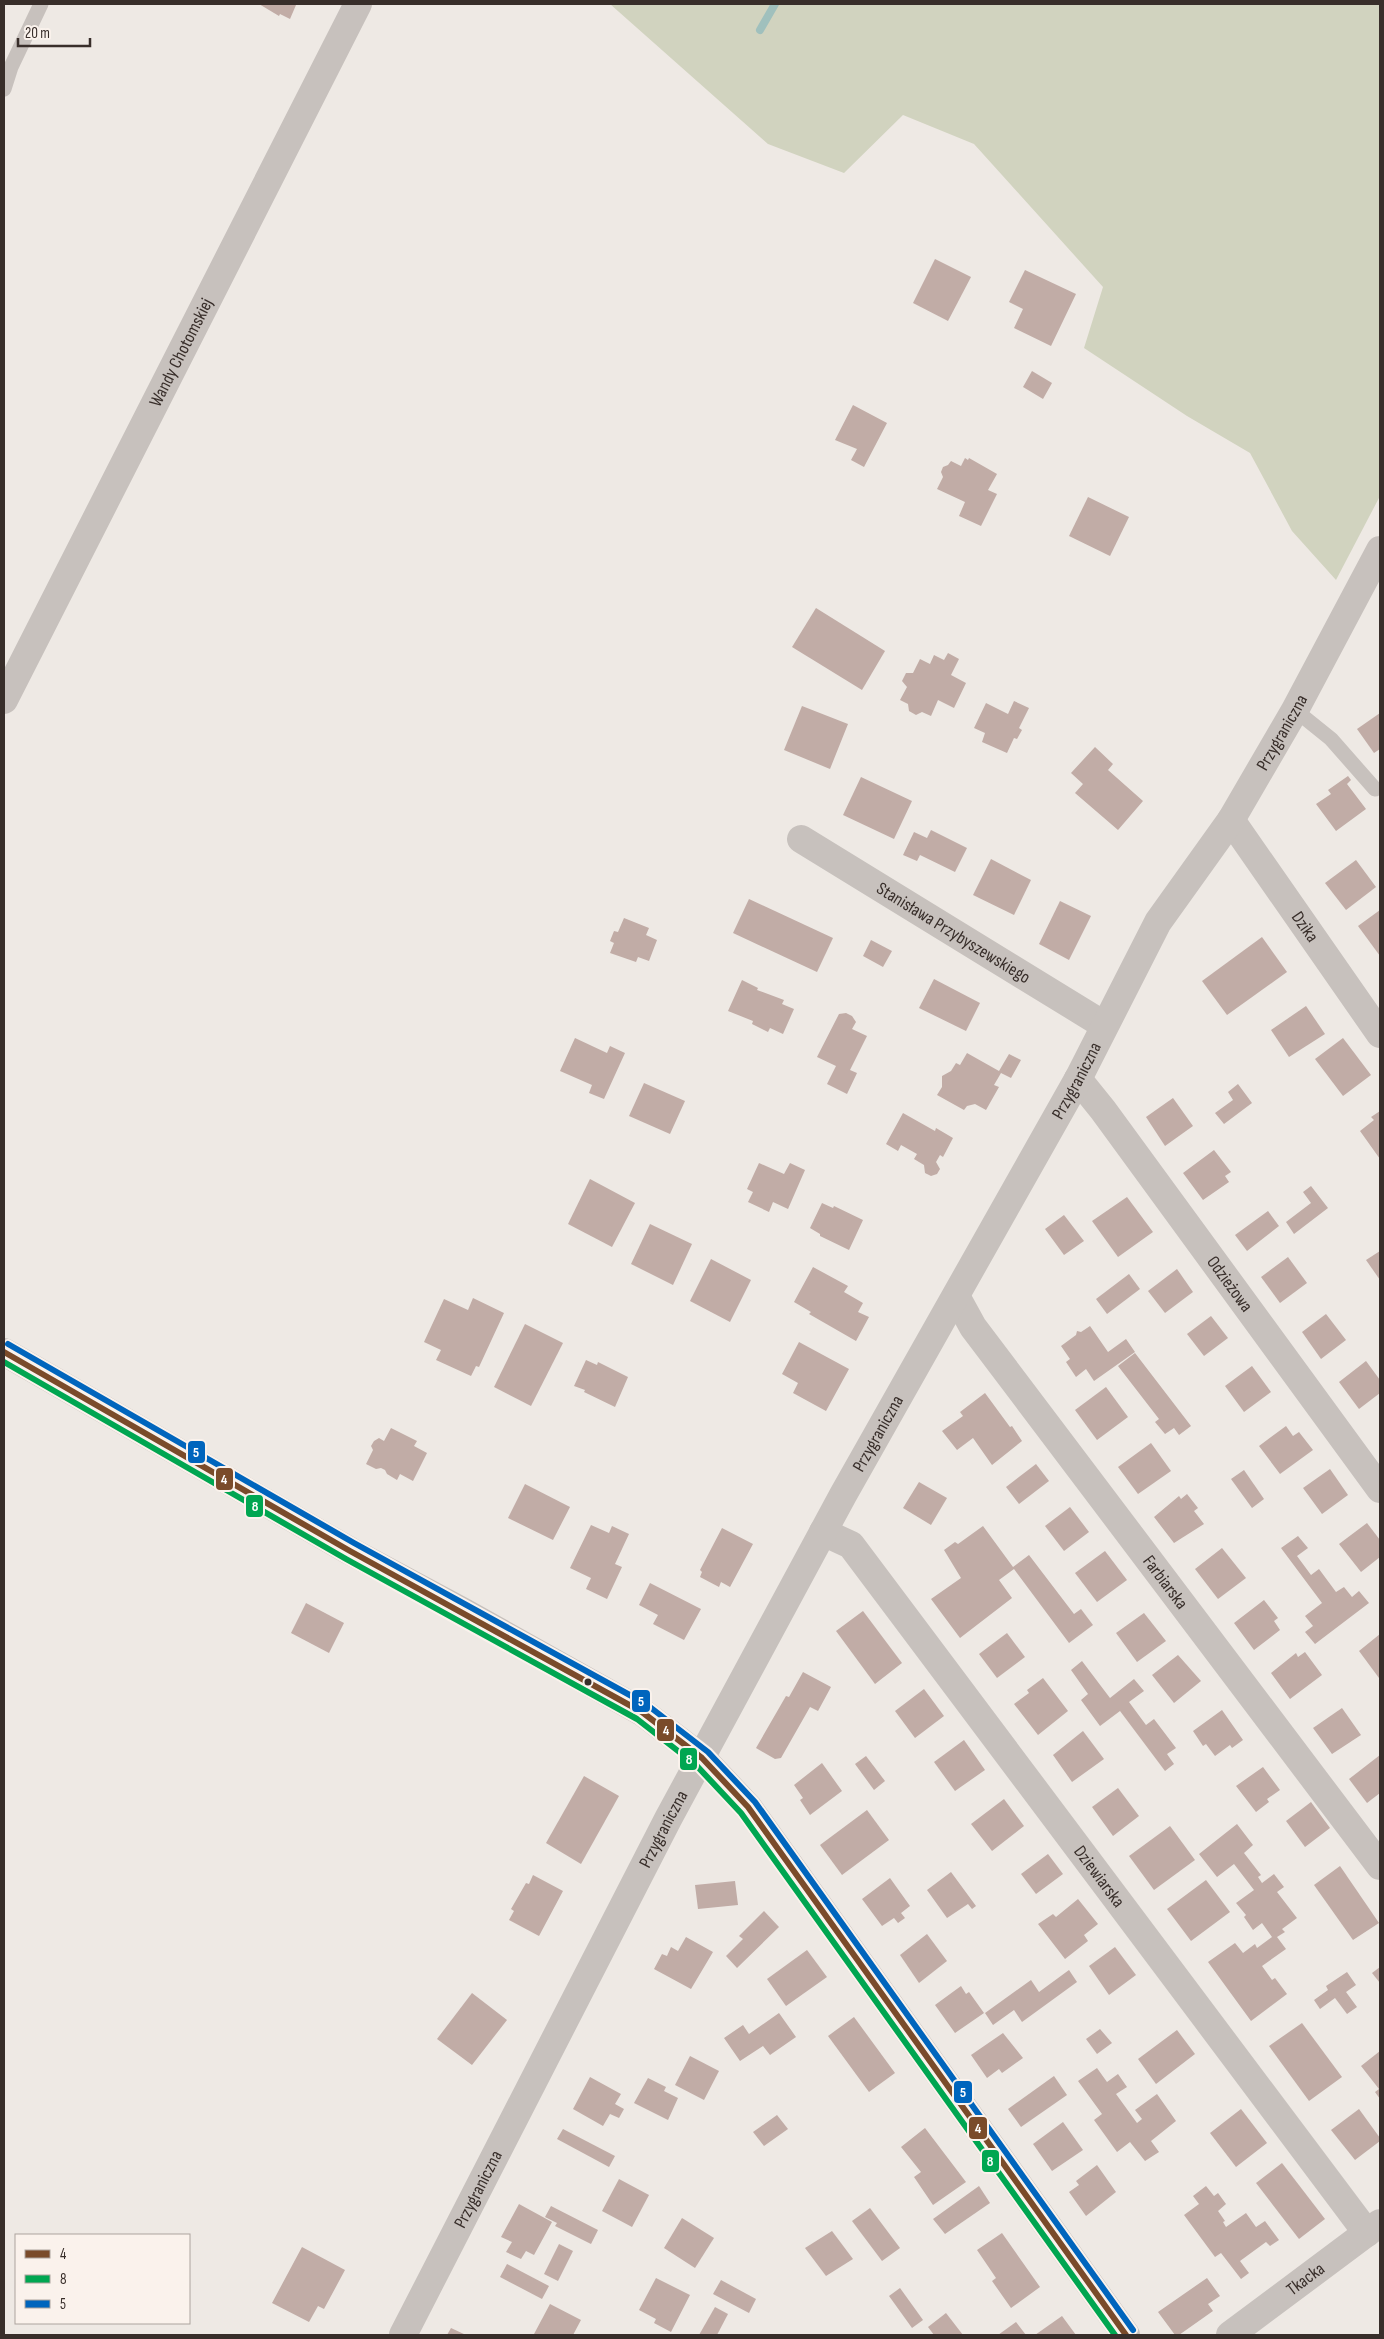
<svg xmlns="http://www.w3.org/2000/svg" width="1384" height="2339" font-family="'Sofia Sans Condensed',sans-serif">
<rect width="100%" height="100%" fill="#eee9e4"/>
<!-- green -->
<path fill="#d1d3bf" d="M610,4H1380V496L1336,580L1292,531L1250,453L1187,416L1084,348L1103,287L974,144L903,115L844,173L768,144Z"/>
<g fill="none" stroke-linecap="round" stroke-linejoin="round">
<!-- stream -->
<path stroke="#a0c0bd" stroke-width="8" d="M760,30L775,4"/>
</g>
<!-- building -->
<g fill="#c1aca6">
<path d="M259,4H293L296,5L290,19L280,14L279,16Z"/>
<path d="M935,259L971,277L948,321L913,303Z"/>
<path d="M1025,270L1076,294L1051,346L1014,328L1023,309L1009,302Z"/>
<path d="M1032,371L1052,383L1043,399L1023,387Z"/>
<path d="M853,405L887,423L864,467L851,460L857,449L835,440Z"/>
<path d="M965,458L968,460L969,458L997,474L988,490L997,494L981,526L959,516L965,502L937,489L943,477L941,472L943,467L948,465L951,461L961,466Z"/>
<path d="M1088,497L1129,517L1110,556L1069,536Z"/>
<path d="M816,608L885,651L862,690L792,647Z"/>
<path d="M948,653L959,659L951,675L966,683L954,708L938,700L931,716L922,712L916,715L909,711L908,704L900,700L907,687L902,681L906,673H913L920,659L930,664L934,655L944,660Z"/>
<path d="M1014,701L1029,708L1019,728L1022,730L1017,739L1014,738L1007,753L982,742L985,733L974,728L986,703L1008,714Z"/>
<path d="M802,706L848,724L830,769L784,750Z"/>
<path d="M1380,713V749L1374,753L1357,729Z"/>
<path d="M1095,747L1113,764L1108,770L1143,801L1118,830L1075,793L1083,784L1071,773Z"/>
<path d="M1348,776L1351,780L1347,784L1366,809L1336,831L1316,804L1331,794L1328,790Z"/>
<path d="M861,777L912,801L894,839L843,815Z"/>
<path d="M931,830L967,848L955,872L920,855L917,861L903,855L914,832L927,838Z"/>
<path d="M991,859L1031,880L1014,915L973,895Z"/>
<path d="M1356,860L1376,887L1346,910L1325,883Z"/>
<path d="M749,899L833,938L817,972L733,933Z"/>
<path d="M1060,901L1091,916L1069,960L1039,944Z"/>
<path d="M1380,910V956L1358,926Z"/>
<path d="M624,918L649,928L646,935L657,940L649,961L638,957L636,962L610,953L614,943L610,941L614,931L618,932Z"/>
<path d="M1262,937L1287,972L1227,1015L1202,981Z"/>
<path d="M871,940L892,951L883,967L863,956Z"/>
<path d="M934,979L980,1003L966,1031L919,1008Z"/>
<path d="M742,980L758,988L757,990L784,1000L782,1004L794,1009L783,1034L770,1028L768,1032L752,1024L753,1021L728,1011Z"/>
<path d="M1306,1006L1325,1034L1289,1057L1271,1030Z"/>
<path d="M846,1013L852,1016L856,1022L852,1029L867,1036L850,1070L857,1073L847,1094L827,1084L836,1066L817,1057L839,1014Z"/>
<path d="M575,1038L607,1053L610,1046L625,1053L604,1099L589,1093L592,1085L560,1071Z"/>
<path d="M1343,1038L1371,1075L1343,1096L1315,1059Z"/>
<path d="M967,1053L999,1071L1009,1054L1021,1060L1011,1078L1001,1073L994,1085L999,1087L986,1110L975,1104L967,1106L964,1110L937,1095L942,1087V1076L951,1071L956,1063L960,1065Z"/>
<path d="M644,1083L685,1101L670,1134L629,1116Z"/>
<path d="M1238,1084L1252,1103L1224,1124L1215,1113L1233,1100L1228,1092Z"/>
<path d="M1173,1098L1193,1126L1165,1146L1146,1117Z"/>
<path d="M1380,1111V1159L1360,1131L1374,1120L1371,1117Z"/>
<path d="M903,1113L935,1131L936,1128L953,1138L943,1157L940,1155L936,1162L940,1169L937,1174L931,1176L925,1173L924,1165L914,1159L917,1154L901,1145L898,1151L886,1144Z"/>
<path d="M1214,1150L1231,1172L1225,1176L1229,1182L1203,1200L1183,1173Z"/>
<path d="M759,1163L784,1174L790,1163L805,1170L788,1209L773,1202L769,1212L748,1202L753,1192L747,1189Z"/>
<path d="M590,1179L635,1203L612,1247L568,1224Z"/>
<path d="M1311,1186L1328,1208L1294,1234L1286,1222L1311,1203L1303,1192Z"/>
<path d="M1127,1197L1153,1232L1118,1257L1092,1221Z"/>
<path d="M822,1203L833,1208L834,1206L863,1220L849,1250L820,1236V1234L810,1228Z"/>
<path d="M1268,1211L1279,1226L1247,1251L1235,1235Z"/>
<path d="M1064,1215L1084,1241L1064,1255L1045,1229Z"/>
<path d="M650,1224L692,1244L673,1285L631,1264Z"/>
<path d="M1380,1251V1280L1366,1260Z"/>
<path d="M1288,1257L1307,1283L1280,1303L1261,1277Z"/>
<path d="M711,1259L751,1280L730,1322L690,1301Z"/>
<path d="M813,1267L848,1286L844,1292L863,1303L858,1312L869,1317L856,1341L809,1314L811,1312L794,1302Z"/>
<path d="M1177,1269L1193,1292L1165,1313L1148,1291Z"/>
<path d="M1129,1274L1140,1289L1107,1314L1096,1299Z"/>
<path d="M473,1298L504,1313L479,1367L476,1366L471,1376L436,1360L441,1350L424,1342L444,1299L468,1310Z"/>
<path d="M1326,1314L1346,1340L1321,1359L1302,1332Z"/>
<path d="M1211,1316L1228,1338L1204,1356L1187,1334Z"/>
<path d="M525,1324L563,1343L531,1406L494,1387Z"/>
<path d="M1090,1326L1108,1352L1126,1339L1135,1352L1094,1381L1086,1369L1076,1377L1066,1362L1070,1359L1061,1346L1076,1335L1077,1331L1081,1332Z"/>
<path d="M799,1342L849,1369L826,1411L793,1393L798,1383L782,1374Z"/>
<path d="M1135,1353L1191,1426L1179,1435L1174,1428L1165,1434L1155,1422L1159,1419L1118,1366Z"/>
<path d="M586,1360L597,1365L598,1362L628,1377L615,1407L584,1392L585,1390L574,1386Z"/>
<path d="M1366,1361L1380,1380V1393L1359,1409L1339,1382Z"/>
<path d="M1252,1366L1271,1392L1244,1412L1225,1386Z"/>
<path d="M1106,1387L1128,1417L1097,1440L1075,1410Z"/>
<path d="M985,1393L1010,1427L1012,1426L1022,1441L992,1465L973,1438L957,1450L942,1431L963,1416L960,1412Z"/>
<path d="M1286,1426L1293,1436L1299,1432L1313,1450L1280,1474L1259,1446Z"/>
<path d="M391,1428L417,1441L414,1446L427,1453L413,1481L400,1474L397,1480L387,1474L385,1470L381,1468L376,1469L366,1464L373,1450L371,1446L374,1441L379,1438L384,1441Z"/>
<path d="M1151,1443L1171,1471L1138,1494L1118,1467Z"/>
<path d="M1036,1464L1049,1481L1019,1504L1006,1487Z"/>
<path d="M1330,1469L1348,1495L1322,1514L1303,1488Z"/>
<path d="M1244,1470L1264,1499L1252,1508L1231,1479Z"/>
<path d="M919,1482L947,1498L931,1525L903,1508Z"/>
<path d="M525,1484L570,1507L553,1540L508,1518Z"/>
<path d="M1187,1494L1198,1508L1194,1511L1204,1524L1174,1543L1154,1517L1179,1496L1181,1499Z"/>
<path d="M1070,1507L1089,1532L1064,1551L1045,1526Z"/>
<path d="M1367,1523L1380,1540V1557L1361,1572L1339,1544Z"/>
<path d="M591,1525L609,1533L612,1526L629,1534L615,1564L622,1567L607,1599L586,1589L591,1578L570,1568Z"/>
<path d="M983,1526L1013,1567L1029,1555L1074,1614L1081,1609L1093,1625L1069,1643L1014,1569L999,1580L1012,1598L960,1638L931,1599L961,1578L944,1550L955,1542L958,1544Z"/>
<path d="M722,1528L753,1544L730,1587L721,1582L719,1587L700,1577L702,1572L700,1570Z"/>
<path d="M1298,1536L1308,1548L1297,1556L1311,1575L1319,1569L1336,1592L1344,1587L1352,1597L1359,1591L1369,1603L1315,1644L1305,1632L1313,1626L1305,1616L1322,1603L1281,1548Z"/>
<path d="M1222,1548L1246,1578L1218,1599L1195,1569Z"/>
<path d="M1105,1551L1127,1580L1097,1602L1075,1573Z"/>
<path d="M650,1583L701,1609L684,1640L653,1624L658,1615L639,1605Z"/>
<path d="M1264,1600L1278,1618L1274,1621L1280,1630L1254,1650L1234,1623Z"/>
<path d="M306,1603L344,1623L329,1653L291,1633Z"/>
<path d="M863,1611L902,1663L875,1684L836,1631Z"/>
<path d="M1144,1613L1166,1641L1137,1662L1116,1633Z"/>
<path d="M1007,1633L1025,1657L997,1678L979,1654Z"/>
<path d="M1380,1634V1677L1379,1678L1359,1651Z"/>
<path d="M1305,1652L1322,1675L1290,1699L1271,1673L1296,1653L1298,1657Z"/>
<path d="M1178,1655L1201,1681L1174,1703L1152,1675Z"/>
<path d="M1082,1661L1110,1698L1134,1679L1144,1691L1129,1702L1146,1725L1154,1719L1176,1748L1167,1754L1174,1764L1165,1771L1120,1711L1100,1726L1081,1700L1088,1694L1071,1670Z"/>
<path d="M803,1672L831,1687L818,1711L810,1707L781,1758L775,1759L756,1748L786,1696L789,1697Z"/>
<path d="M1043,1678L1068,1711L1038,1735L1014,1704L1029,1693L1027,1690Z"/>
<path d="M924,1689L944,1716L915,1738L895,1711Z"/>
<path d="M1342,1708L1361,1735L1332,1754L1313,1728Z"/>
<path d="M1222,1710L1243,1740L1232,1748L1230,1745L1215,1756L1206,1744L1203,1746L1193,1731Z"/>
<path d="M1083,1731L1104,1759L1072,1782L1053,1755Z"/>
<path d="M964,1740L985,1770L955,1791L934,1762Z"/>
<path d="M1380,1755V1793L1367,1803L1349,1779Z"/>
<path d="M866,1756L885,1781L874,1790L855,1764Z"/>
<path d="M822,1763L842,1791L810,1815L800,1800L803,1798L794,1785Z"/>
<path d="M1263,1767L1280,1790L1267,1799L1269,1802L1256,1812L1236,1786Z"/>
<path d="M584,1776L619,1796L581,1864L546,1843Z"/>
<path d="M1118,1788L1139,1816L1113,1836L1092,1807Z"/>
<path d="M1004,1799L1024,1826L992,1851L971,1824Z"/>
<path d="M1311,1802L1330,1828L1305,1847L1286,1821Z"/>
<path d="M867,1810L889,1840L842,1875L820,1845Z"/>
<path d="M1237,1824L1253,1845L1244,1853L1261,1875L1258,1877L1262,1883L1274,1874L1284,1887L1277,1892L1297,1918L1282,1929L1285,1932L1277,1937L1286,1949L1262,1966L1272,1980L1275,1978L1287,1994L1251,2021L1208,1962L1235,1943L1243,1953L1255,1944L1257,1948L1272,1937L1262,1923L1253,1930L1244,1917L1246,1915L1236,1903L1254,1890L1234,1864L1217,1877L1199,1854Z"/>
<path d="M1170,1826L1195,1860L1154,1890L1129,1856Z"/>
<path d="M1048,1854L1063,1874L1036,1894L1021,1874Z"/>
<path d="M1340,1866L1379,1923L1353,1940L1314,1885Z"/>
<path d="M951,1872L976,1906L972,1909L968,1904L947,1918L927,1890Z"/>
<path d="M533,1875L563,1891L539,1936L509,1920L514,1911L511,1909L526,1883L529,1884Z"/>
<path d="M890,1878L910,1906L901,1913L905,1918L898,1923L894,1918L882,1926L862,1899Z"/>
<path d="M1206,1880L1230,1912L1191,1941L1167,1909Z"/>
<path d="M735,1881L738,1905L698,1909L695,1885Z"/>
<path d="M1078,1899L1098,1924L1084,1935L1088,1941L1065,1959L1038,1924L1053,1914L1056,1917Z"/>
<path d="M764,1911L779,1927L737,1968L726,1956L743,1939L739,1936Z"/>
<path d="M927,1934L947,1961L919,1983L900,1955Z"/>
<path d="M686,1937L713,1952L691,1989L654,1969L662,1954L667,1956L671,1947L678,1951Z"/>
<path d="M1115,1947L1136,1975L1109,1995L1089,1966Z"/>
<path d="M807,1950L827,1977L786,2006L767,1979Z"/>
<path d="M1380,1967V1983L1372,1973Z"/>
<path d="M1069,1970L1077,1982L1022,2022L1014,2010L993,2025L985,2013L1031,1980L1039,1992Z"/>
<path d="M1347,1972L1356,1985L1346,1992L1357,2007L1347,2014L1335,1998L1320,2009L1314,2000L1328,1990L1326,1986Z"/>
<path d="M961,1986L966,1994L969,1992L984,2013L955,2033L935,2005Z"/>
<path d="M472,1993L507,2020L472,2065L437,2039Z"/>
<path d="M779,2013L796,2037L770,2055L763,2046L740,2061L724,2038L743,2025L749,2034Z"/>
<path d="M854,2017L895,2073L869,2092L828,2036Z"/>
<path d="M1302,2023L1342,2077L1309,2101L1269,2046Z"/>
<path d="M1100,2029L1112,2043L1097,2054L1086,2039Z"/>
<path d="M1177,2030L1195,2054L1156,2084L1138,2059Z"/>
<path d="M1003,2033L1023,2058L1002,2073L999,2069L987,2078L971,2055Z"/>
<path d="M1380,2051V2099L1375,2092L1379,2089L1361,2066Z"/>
<path d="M690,2056L719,2071L704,2100L675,2085Z"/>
<path d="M1097,2068L1107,2082L1118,2074L1127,2087L1116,2094L1137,2123L1142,2119L1135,2110L1157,2094L1176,2121L1151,2141L1159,2152L1145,2161L1130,2142L1117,2152L1094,2120L1102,2114L1078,2081Z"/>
<path d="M1054,2076L1067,2095L1021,2127L1008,2109Z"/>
<path d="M590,2077L621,2094L615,2104L624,2109L619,2118L610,2114L603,2126L573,2109Z"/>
<path d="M648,2078L666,2087L664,2091L678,2098L668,2120L634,2103Z"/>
<path d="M1241,2109L1267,2143L1236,2167L1210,2133Z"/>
<path d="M1359,2109L1380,2138V2141L1355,2160L1331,2130Z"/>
<path d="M777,2115L788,2129L764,2146L753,2132Z"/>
<path d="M1063,2122L1083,2150L1052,2171L1033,2144Z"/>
<path d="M925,2128L966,2182L933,2205L914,2177L921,2172L901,2147Z"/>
<path d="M563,2129L615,2156L609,2167L557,2139Z"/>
<path d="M1282,2163L1325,2219L1299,2239L1256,2183Z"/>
<path d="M1097,2165L1116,2192L1086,2216L1069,2192L1079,2185L1076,2181Z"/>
<path d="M619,2179L649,2195L632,2227L602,2211Z"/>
<path d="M979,2186L990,2203L945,2234L933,2219Z"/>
<path d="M1206,2186L1214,2196L1218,2193L1226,2204L1218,2211L1225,2221L1223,2222L1226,2227L1246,2213L1256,2227L1265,2221L1279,2240L1270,2246L1266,2242L1240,2261L1249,2273L1241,2279L1221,2253L1215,2257L1184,2215L1199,2204L1193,2196Z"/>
<path d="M519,2204L552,2222L534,2255L526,2251L521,2259L506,2252L512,2242L501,2237Z"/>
<path d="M551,2206L598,2230L591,2244L555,2226L557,2223L545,2217Z"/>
<path d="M870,2208L900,2248L882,2261L852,2221Z"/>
<path d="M682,2218L714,2238L695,2268L664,2248Z"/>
<path d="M832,2231L853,2259L826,2276L805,2248Z"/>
<path d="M1002,2233L1040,2287L1011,2308L992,2281L996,2278L977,2250Z"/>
<path d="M559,2244L573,2251L558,2281L544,2274Z"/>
<path d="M302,2247L345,2270L324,2309L318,2306L309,2322L272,2303Z"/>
<path d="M507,2264L549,2286L542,2299L500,2277Z"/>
<path d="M656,2278L690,2295L671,2332L654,2323L656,2319L639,2310Z"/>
<path d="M1207,2278L1220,2296L1208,2304L1213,2311L1179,2335H1175L1158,2312Z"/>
<path d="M721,2280L756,2299L749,2313L713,2294Z"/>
<path d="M900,2288L923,2320L912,2328L889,2296Z"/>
<path d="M550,2304L581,2320L573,2335L534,2334Z"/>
<path d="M715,2307L728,2314L717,2335H699Z"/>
<path d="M946,2313L963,2335H934L928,2327Z"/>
<path d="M1062,2316L1076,2335H1035Z"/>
<path d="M1016,2322L1026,2335H998Z"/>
<path d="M451,2328L466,2335H447Z"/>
</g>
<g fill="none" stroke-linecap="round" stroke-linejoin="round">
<!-- service -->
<g stroke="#c7c1bd" stroke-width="15">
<path d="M4,89L11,67L41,4"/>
<path d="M1295,710L1331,739L1375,789"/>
</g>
<!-- minor -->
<g stroke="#c7c1bd" stroke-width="28">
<path id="s1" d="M4,700L358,4"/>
<path id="s2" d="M1231,820L1380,1034"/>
<path id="s3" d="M801,839L1104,1025"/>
<path id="s4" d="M1078,1079L1103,1110L1380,1489"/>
<path id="s5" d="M956,1296L973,1327L1380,1866"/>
<path id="s6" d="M823,1532L851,1545L1367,2233"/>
<path id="s7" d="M403,2335L668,1819L843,1495L1078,1079L1158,922L1231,820L1295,710L1380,550"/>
<path id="s8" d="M1230,2335L1380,2223"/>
</g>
<!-- tertiary -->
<path stroke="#c7c1bd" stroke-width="28" d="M4,1352L350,1551L464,1612L642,1712L702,1758L748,1807L1126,2335"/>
<!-- bus-1 casing -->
<g stroke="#faf2ec" stroke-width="10">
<path id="bus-1" d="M4,1352L350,1551L642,1712L702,1758L748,1807L1126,2335"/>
</g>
<!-- bus-2 casing -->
<g stroke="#faf2ec" stroke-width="10">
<path id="bus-2" d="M4,1362L346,1559L637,1719L696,1765L741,1813L1115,2335"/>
</g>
<!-- bus-3 casing -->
<g stroke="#faf2ec" stroke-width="10">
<path id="bus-3" d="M8,1344L354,1543L646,1704L708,1752L755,1802L1133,2330"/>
</g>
<!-- bus-1 -->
<use href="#bus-1" stroke="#7a4b2a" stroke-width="6"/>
<!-- bus-2 -->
<use href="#bus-2" stroke="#00a651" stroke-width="6"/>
<!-- bus-3 -->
<use href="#bus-3" stroke="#0065bd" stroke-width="6"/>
</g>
<!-- markers -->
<circle fill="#382e2a" stroke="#faf2ec" stroke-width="2" cx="588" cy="1682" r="4.5"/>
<g text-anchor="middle" stroke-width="4" stroke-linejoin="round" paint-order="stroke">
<!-- street labels -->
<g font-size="18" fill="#382e2a" stroke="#faf2ec">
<text dy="6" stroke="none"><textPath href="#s1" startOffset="390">Wandy Chotomskiej</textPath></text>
<text dy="6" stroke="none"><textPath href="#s7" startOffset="1829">Przygraniczna</textPath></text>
<text dy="6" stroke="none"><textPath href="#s2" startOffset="130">Dzika</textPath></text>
<text dy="6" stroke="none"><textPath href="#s3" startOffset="179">Stanisława Przybyszewskiego</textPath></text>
<text dy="6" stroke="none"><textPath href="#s7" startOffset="1424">Przygraniczna</textPath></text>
<text dy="6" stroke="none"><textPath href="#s4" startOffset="255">Odzieżowa</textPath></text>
<text dy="6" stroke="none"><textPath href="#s7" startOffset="1019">Przygraniczna</textPath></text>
<text dy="6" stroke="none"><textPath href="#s5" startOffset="355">Farbiarska</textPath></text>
<text dy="6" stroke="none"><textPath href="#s7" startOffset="569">Przygraniczna</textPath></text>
<text dy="6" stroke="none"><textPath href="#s6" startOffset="445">Dziewiarska</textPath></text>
<text dy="6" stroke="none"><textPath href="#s7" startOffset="164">Przygraniczna</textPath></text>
<text dy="6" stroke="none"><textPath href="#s8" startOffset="94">Tkacka</textPath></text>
</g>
</g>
<g stroke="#faf2ec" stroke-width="2">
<rect x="187" y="1440" width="19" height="24" rx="5" fill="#0065bd"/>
<rect x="215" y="1467" width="19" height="24" rx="5" fill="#7a4b2a"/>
<rect x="245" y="1494" width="19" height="24" rx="5" fill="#00a651"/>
<rect x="631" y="1689" width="20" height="24" rx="5" fill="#0065bd"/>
<rect x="656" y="1718" width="19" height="24" rx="5" fill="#7a4b2a"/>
<rect x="679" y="1747" width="19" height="24" rx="5" fill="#00a651"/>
<rect x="953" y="2080" width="20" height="24" rx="5" fill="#0065bd"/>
<rect x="968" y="2116" width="20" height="24" rx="5" fill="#7a4b2a"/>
<rect x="981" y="2149" width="19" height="24" rx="5" fill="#00a651"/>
</g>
<g font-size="14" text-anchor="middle" font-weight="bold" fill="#fff">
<text x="196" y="1457">5</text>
<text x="224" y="1484">4</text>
<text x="255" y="1511">8</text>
<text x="641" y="1706">5</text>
<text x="666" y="1735">4</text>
<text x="689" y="1764">8</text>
<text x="963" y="2097">5</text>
<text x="978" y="2133">4</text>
<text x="990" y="2166">8</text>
</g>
<!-- border -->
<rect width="1384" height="2339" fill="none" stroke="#382e2a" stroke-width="10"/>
<!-- legend -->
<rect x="15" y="2234" width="175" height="90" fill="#faf2ec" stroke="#aca49e"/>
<rect x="25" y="2250" width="25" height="8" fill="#7a4b2a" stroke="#aca49e"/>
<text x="60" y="2259" font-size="15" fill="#382e2a">4</text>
<rect x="25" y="2275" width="25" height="8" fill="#00a651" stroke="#aca49e"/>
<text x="60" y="2284" font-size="15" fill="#382e2a">8</text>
<rect x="25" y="2300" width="25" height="8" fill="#0065bd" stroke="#aca49e"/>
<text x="60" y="2309" font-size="15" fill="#382e2a">5</text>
<!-- scale -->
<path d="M18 38v8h72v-8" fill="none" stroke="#382e2a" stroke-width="2.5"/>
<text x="25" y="38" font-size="15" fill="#382e2a" stroke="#faf2ec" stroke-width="4" paint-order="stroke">20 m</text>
</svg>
